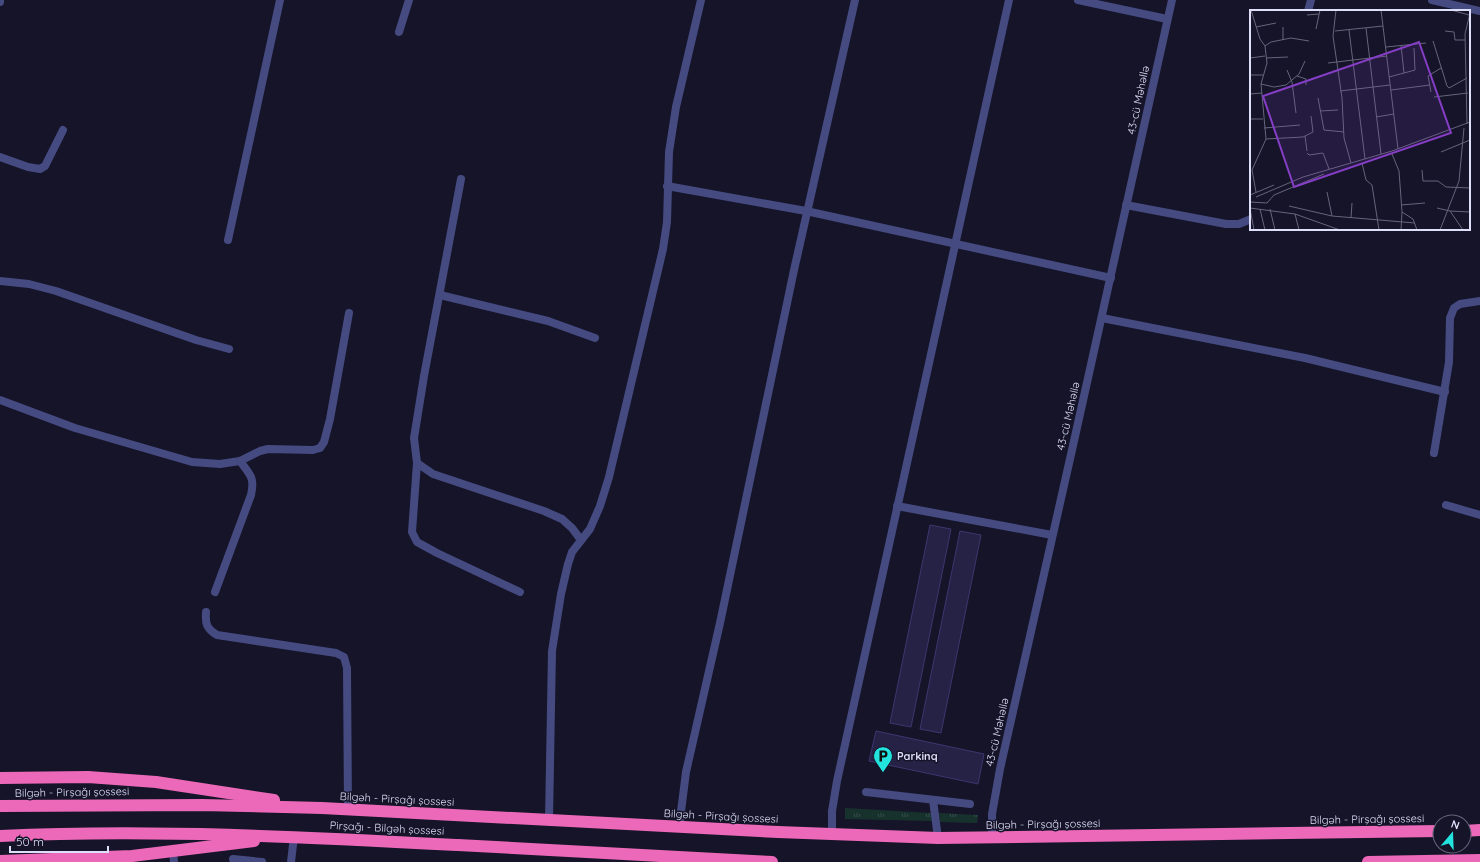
<svg xmlns="http://www.w3.org/2000/svg" width="1480" height="862" font-family="Quicksand,sans-serif">
<defs>
<pattern id="grass-tufts" width="24" height="20" patternUnits="userSpaceOnUse"><rect width="24" height="20" fill="#17312d"/><path d="M3 7l-1-3M5 7V3M7 7l1-3M15 17l-1-3M17 17v-4M19 17l1-3" fill="none" stroke="#384e4c"/></pattern>
</defs>
<rect width="100%" height="100%" fill="#151428"/>
<!-- grass -->
<g fill="url(#grass-tufts)">
<path d="M845,808L931,813L932,821L845,819Z"/>
<path d="M939,813L978,815L977,823L940,822Z"/>
</g>
<!-- building -->
<g fill="#252246" stroke="#3b376f">
<path d="M930,525L951,529L911,727L890,723Z"/>
<path d="M960,531L981,535L941,733L920,729Z"/>
<path d="M876,731L984,754L978,784L869,761Z"/>
</g>
<g fill="none" stroke-linecap="round" stroke-linejoin="round">
<!-- lane -->
<g stroke="#454a81" stroke-width="8">
<path d="M0,157L28,167L40,169L45,166L63,130"/>
<path d="M417,463L412,532L417,542L437,553L520,592"/>
<path d="M866,792L970,804"/>
<path d="M933,800L938,838"/>
<path d="M173,852L174,862"/>
<path d="M233,859L262,862"/>
<path d="M291,862L294,836"/>
</g>
<!-- street -->
<g stroke="#454a81" stroke-width="8">
<path d="M1078,0L1167,19"/>
<path d="M1432,0L1480,11"/>
<path d="M0,2V0"/>
<path d="M1308,11L1311,0"/>
<path d="M399,32L409,0"/>
<path d="M461,179L424,376L414,438L417,463L433,474L544,511L562,519L572,528L581,540"/>
<path d="M667,186L806,211L1111,278"/>
<path d="M1126,205L1226,224H1239L1251,219"/>
<path d="M228,240L280,0"/>
<path d="M0,281L29,284L56,291L196,340L229,349"/>
<path d="M440,295L548,321L595,338"/>
<path d="M1102,318L1305,358L1445,392"/>
<path d="M0,400L75,428L192,462L220,464L240,461L260,451L268,449L313,450L320,448L324,442L330,419L349,313"/>
<path d="M1434,453L1449,362L1450,318L1454,308L1460,304L1480,301"/>
<path d="M1446,505L1480,515"/>
<path d="M897,506L1052,535"/>
<path d="M215,592L251,495C255,477 250,475 240,461"/>
<path d="M206,612C205,624 207,629 217,635L336,653L344,657L347,668L348,809"/>
<path d="M549,820L552,651L561,594L568,564L572,552L590,529L600,506L609,477L663,249L667,222L669,152L676,107L701,0"/>
<path d="M679,827L686,772L720,623L794,270L855,0"/>
<path d="M832,834V811L837,781C892,520 951,260 1009,0"/>
<path d="M992,838V814L1000,769L1072,450L1172,0"/>
</g>
<!-- highway -->
<g stroke="#ec68b8" stroke-width="12">
<path d="M0,778L88,777L156,782L274,800"/>
<path d="M0,806L202,805L322,808L778,832L938,838L1440,831"/>
<path d="M1464,831L1480,830"/>
<path d="M0,836C153,829 305,837 458,845C562,851 667,857 772,862"/>
<path d="M0,861L132,856L254,841"/>
<path d="M1368,862L1480,860"/>
</g>
</g>
<!-- icons -->
<defs>
<g id="parking-pin" transform="scale(1)"><path d="M0 17L-7.5 6A9.5 9.5 0 1 1 7.5 6Z" fill="#22e3de" stroke="#151428"/><path d="M-3.5-5.5H1a3.5 3.5 0 0 1 0 7H-1V5.5H-3.5ZM-1-3.4V-.6H.8a1.4 1.4 0 0 0 0-2.8Z" fill="#111"/></g>
</defs>
<g fill-rule="evenodd">
<use href="#parking-pin" x="883" y="756"/>
</g>
<g text-anchor="middle" stroke-width="3" stroke-linejoin="round" paint-order="stroke">
<!-- street labels -->
<g font-size="11" fill="#dedffb" stroke="#151428">
<text transform="translate(1138 100) rotate(-78)" y="4">43-cü Məhəllə</text>
<text transform="translate(1068 416) rotate(-77)" y="4">43-cü Məhəllə</text>
<text transform="translate(997 732) rotate(-77)" y="4">43-cü Məhəllə</text>
<text transform="translate(72 792) rotate(-1)" y="4">Bilgəh - Pirşağı şossesi</text>
<text transform="translate(397 799) rotate(3)" y="4">Bilgəh - Pirşağı şossesi</text>
<text transform="translate(721 816) rotate(3)" y="4">Bilgəh - Pirşağı şossesi</text>
<text transform="translate(1367 819) rotate(-1)" y="4">Bilgəh - Pirşağı şossesi</text>
<text transform="translate(1043 824) rotate(-1)" y="4">Bilgəh - Pirşağı şossesi</text>
<text transform="translate(387 828) rotate(3)" y="4">Pirşağı - Bilgəh şossesi</text>
</g>
<!-- poi labels -->
<g font-size="11" font-weight="bold" fill="#dedffb" stroke="#151428" text-anchor="start">
<text x="897" y="760">Parkinq</text>
</g>
</g>
<!-- overview -->
<g transform="translate(1250 10)">
<rect width="220" height="220" fill="#151428"/>
<path fill="none" stroke="#65657c" stroke-width="1" d="M1,0L10,29L15,36L17,53L11,74L16,129L2,160L6,182M86,0L83,26L92,88L94,128L101,153M131,0L148,139M201,0L219,5M57,5L69,4M6,17L26,13M116,18L131,144M66,19L70,0M99,20L115,149M85,21L133,16M195,21L204,22L205,30H215M33,30V17M183,31L197,76L199,78L217,68M15,36L21,32L41,28L59,31M136,37L176,33M0,48L15,46M16,48L38,47M78,53L137,46M37,60L42,72L46,103M154,63L165,60L164,38M0,65H13M47,66L56,69V75M139,67L154,63L151,35M11,74L24,77L36,75L49,64L55,51M141,80L180,75M90,81L140,75M181,82L178,66L191,58M0,84L12,83M184,87L218,83M68,88L74,120L94,122M70,101L88,100M126,107L144,104M0,109H13M217,114L215,24L220,3M14,118L50,115M55,126L57,141M16,129L53,127L63,122L61,106M191,142L220,130M57,143L59,145L73,143L79,159M142,144L149,161L152,202L163,209L167,220M112,153L116,170L122,175L129,220M172,160L173,171H188L196,177L220,178M77,182L82,206L165,213M0,185L24,175M6,187L53,167L142,141L220,112M0,192L17,193L24,185L74,164M151,195L175,193M39,196L82,206M0,198L45,204L90,220M0,198L4,220M187,198L200,201L213,220M10,199L15,220M20,199L25,220M200,201L220,202M45,204L49,220M101,208L102,193M151,220L152,202M190,220L209,171L214,118"/>
<path fill="#853ec5" fill-opacity="0.15" stroke="#853ec5" stroke-width="2" d="M169,32L201,123L44,177L13,86Z"/>
<rect width="220" height="220" fill="none" stroke="#dedffb" stroke-width="2"/>
</g>
<!-- north arrow -->
<g transform="translate(1452 834) rotate(19)"><circle r="19" fill="#151428" stroke="#65657c"/>
<path d="M0-3L7 15L0 10L-7 15Z" fill="#22e3de"/>
<text y="-6" font-size="11" font-weight="bold" text-anchor="middle" fill="#dedffb">N</text>
</g>
<!-- scale -->
<path d="M10 846v6h98v-6" fill="none" stroke="#dedffb" stroke-width="2"/>
<text x="16" y="846" font-size="12" fill="#dedffb" stroke="#151428" stroke-width="3" paint-order="stroke">50 m</text>
</svg>
